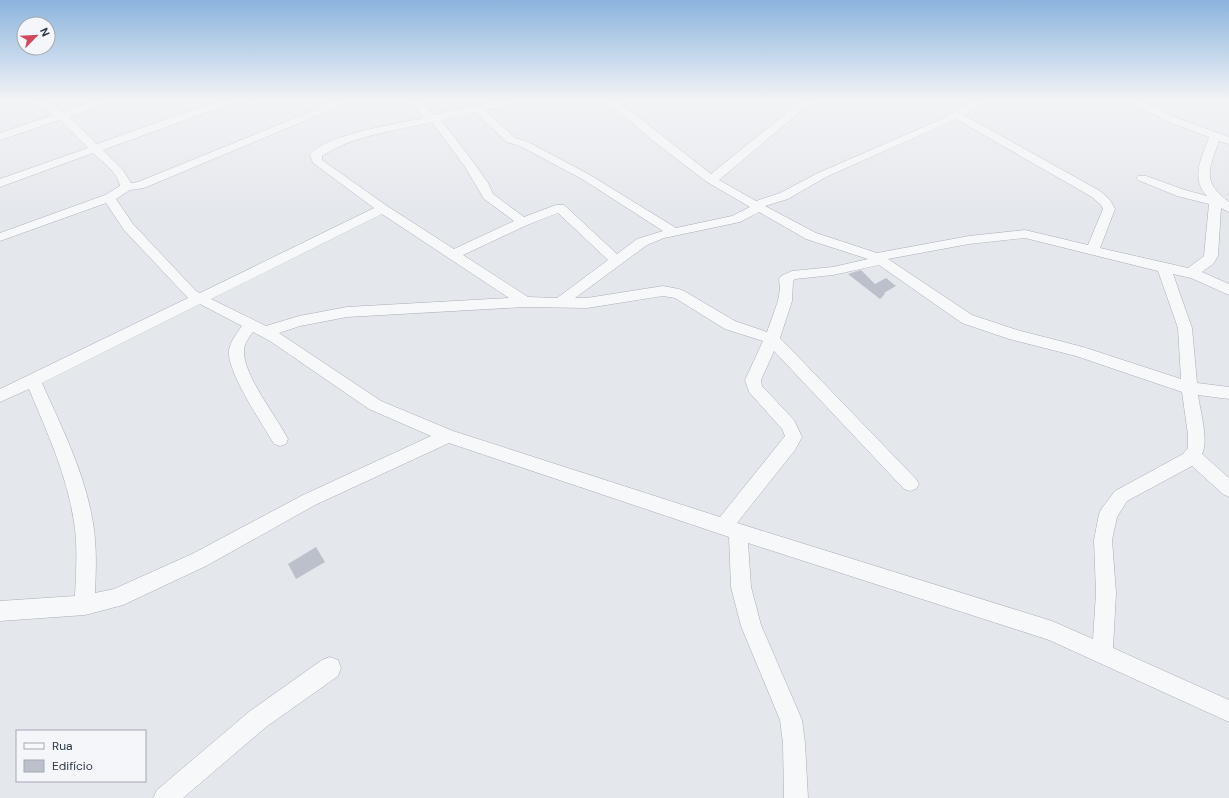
<svg xmlns="http://www.w3.org/2000/svg" width="1229" height="798" font-family="'DM Sans',sans-serif">
<rect width="100%" height="100%" fill="#e4e7ec"/>
<!-- building -->
<g fill="#bbc0ca">
<path d="M861,270L875,284L886,278L896,286L884,293L885,294L880,299L848,274Z"/>
<path d="M316,547L325,562L296,579L288,564Z"/>
</g>
<g fill="none" stroke-linecap="round" stroke-linejoin="round">
<!-- minor casing -->
<g stroke="#a9aeb7" stroke-width="1">
<g id="minor">
<path d="M33,101H46L62,112L92,101H108L107,103L69,117L97,144L217,101H233L232,103L103,150L123,170L131,183L138,182L337,101H352L144,188L130,190L116,199L133,224L196,291L200,293L374,208L313,163L310,155C325,134 398,124 424,118L411,101H422L433,115L496,101H519L518,103L485,110L515,138L528,142L590,175L676,228L732,216L750,207L707,182L652,140L606,101H618L711,174L801,101H813L719,180L756,201L780,193L818,173L942,119L973,101H986L964,115L1100,191L1110,200L1115,209L1100,248L1188,268L1204,256L1209,204L1177,196L1138,180L1136,178L1138,176H1146L1185,190L1207,196C1190,178 1202,157 1209,137L1166,121L1129,101H1143L1174,117L1229,137V144L1219,141C1209,170 1201,181 1229,202V212L1221,208L1218,256L1213,264L1202,272L1229,284V295L1191,278L1173,274L1192,328L1197,383L1229,387V399L1198,395C1200,410 1209,441 1202,454L1229,478V497L1223,494L1192,466L1127,501L1117,517L1112,540L1116,593L1113,648L1229,700V722L1049,640L748,543L751,587L761,625L802,720L805,743L808,798H784L783,743L780,720L741,626L731,587L729,537L449,443L315,505L206,566L123,605L85,615L0,621V601L75,596C76,571 78,547 74,522C67,475 47,432 29,389L0,402V389L188,298L124,230L106,203L0,241V233L105,195L120,186C118,173 103,162 93,153L0,187V179L88,148L60,120L0,140V133L53,115ZM475,112L507,142L520,146L582,179L663,231L637,239L617,254L564,205H556L524,217L493,194L488,183L474,163L441,120ZM956,119L1092,197L1101,205L1103,209L1088,245L1025,230L969,236L877,253L816,233L765,206L788,199L826,177ZM432,122L465,167L484,199L514,221L454,249L387,206L322,160V156C354,135 395,131 432,122ZM759,212L806,239L868,259L833,267L792,271L781,276L779,279L780,289L778,301L767,332L735,321L684,291L679,289L663,286L587,298H575L647,245L664,238L740,222ZM558,213L608,260L557,298L528,297L463,255L527,225ZM382,214L509,298L347,307L299,316L266,326L211,299ZM1025,238L1158,271L1178,328L1181,379L1083,347L1017,330L972,315L888,259L969,244ZM879,265L962,323L1009,339L1076,356L1182,392L1188,435V448L1183,454L1115,491L1102,508L1099,514L1094,540L1096,593L1093,639L1052,621L737,523L795,450L802,437L794,420L762,386L761,380L774,351L904,489L910,491L916,489L919,484L916,479L780,338L792,301L793,281L795,279L833,275ZM663,296L675,298L725,329L763,341L745,380L749,392L782,429L785,436L720,517L453,431L381,401L279,333L300,326L347,317L525,307L587,308ZM200,304L242,326C237,333 230,342 229,350C226,371 263,425 274,444L280,446L286,444L288,439C277,417 243,375 244,351C244,344 249,337 253,332L270,341L369,409L431,436L303,495L192,554L114,589L95,593C96,570 97,546 93,523C85,473 62,428 42,383Z"/>
<path d="M330,657L338,660L341,668L338,676L266,727L183,798H153L157,790L250,711L322,660Z"/>
</g>
</g>
<!-- minor -->
<use href="#minor" fill="#f7f8fa" fill-rule="evenodd"/>
</g>
<!-- sky -->
<linearGradient id="sky" x2="0" y2="1"><stop stop-color="#8bb4dd"/><stop offset="0.47" stop-color="#f3f4f6"/><stop offset="1" stop-color="#f3f4f6" stop-opacity="0"/></linearGradient>
<rect width="1229" height="213" fill="url(#sky)"/>
<!-- legend -->
<rect x="16" y="730" width="130" height="52" fill="#f4f6f9" stroke="#a4a8b1"/>
<rect x="24" y="743" width="20" height="6" fill="#f7f8fa" stroke="#a4a8b1"/>
<text x="52" y="750" font-size="12" fill="#2b3445">Rua</text>
<rect x="24" y="760" width="20" height="12" fill="#bbc0ca" stroke="#a4a8b1"/>
<text x="52" y="770" font-size="12" fill="#2b3445">Edifício</text>
<!-- north arrow -->
<g transform="translate(36 36) rotate(66)"><circle r="19" fill="#f4f6f9" stroke="#a4a8b1"/>
<path d="M0-3L7 15L0 10L-7 15Z" fill="#d1495b"/>
<text y="-6" font-size="11" font-weight="bold" text-anchor="middle" fill="#2b3445">N</text>
</g>
</svg>
